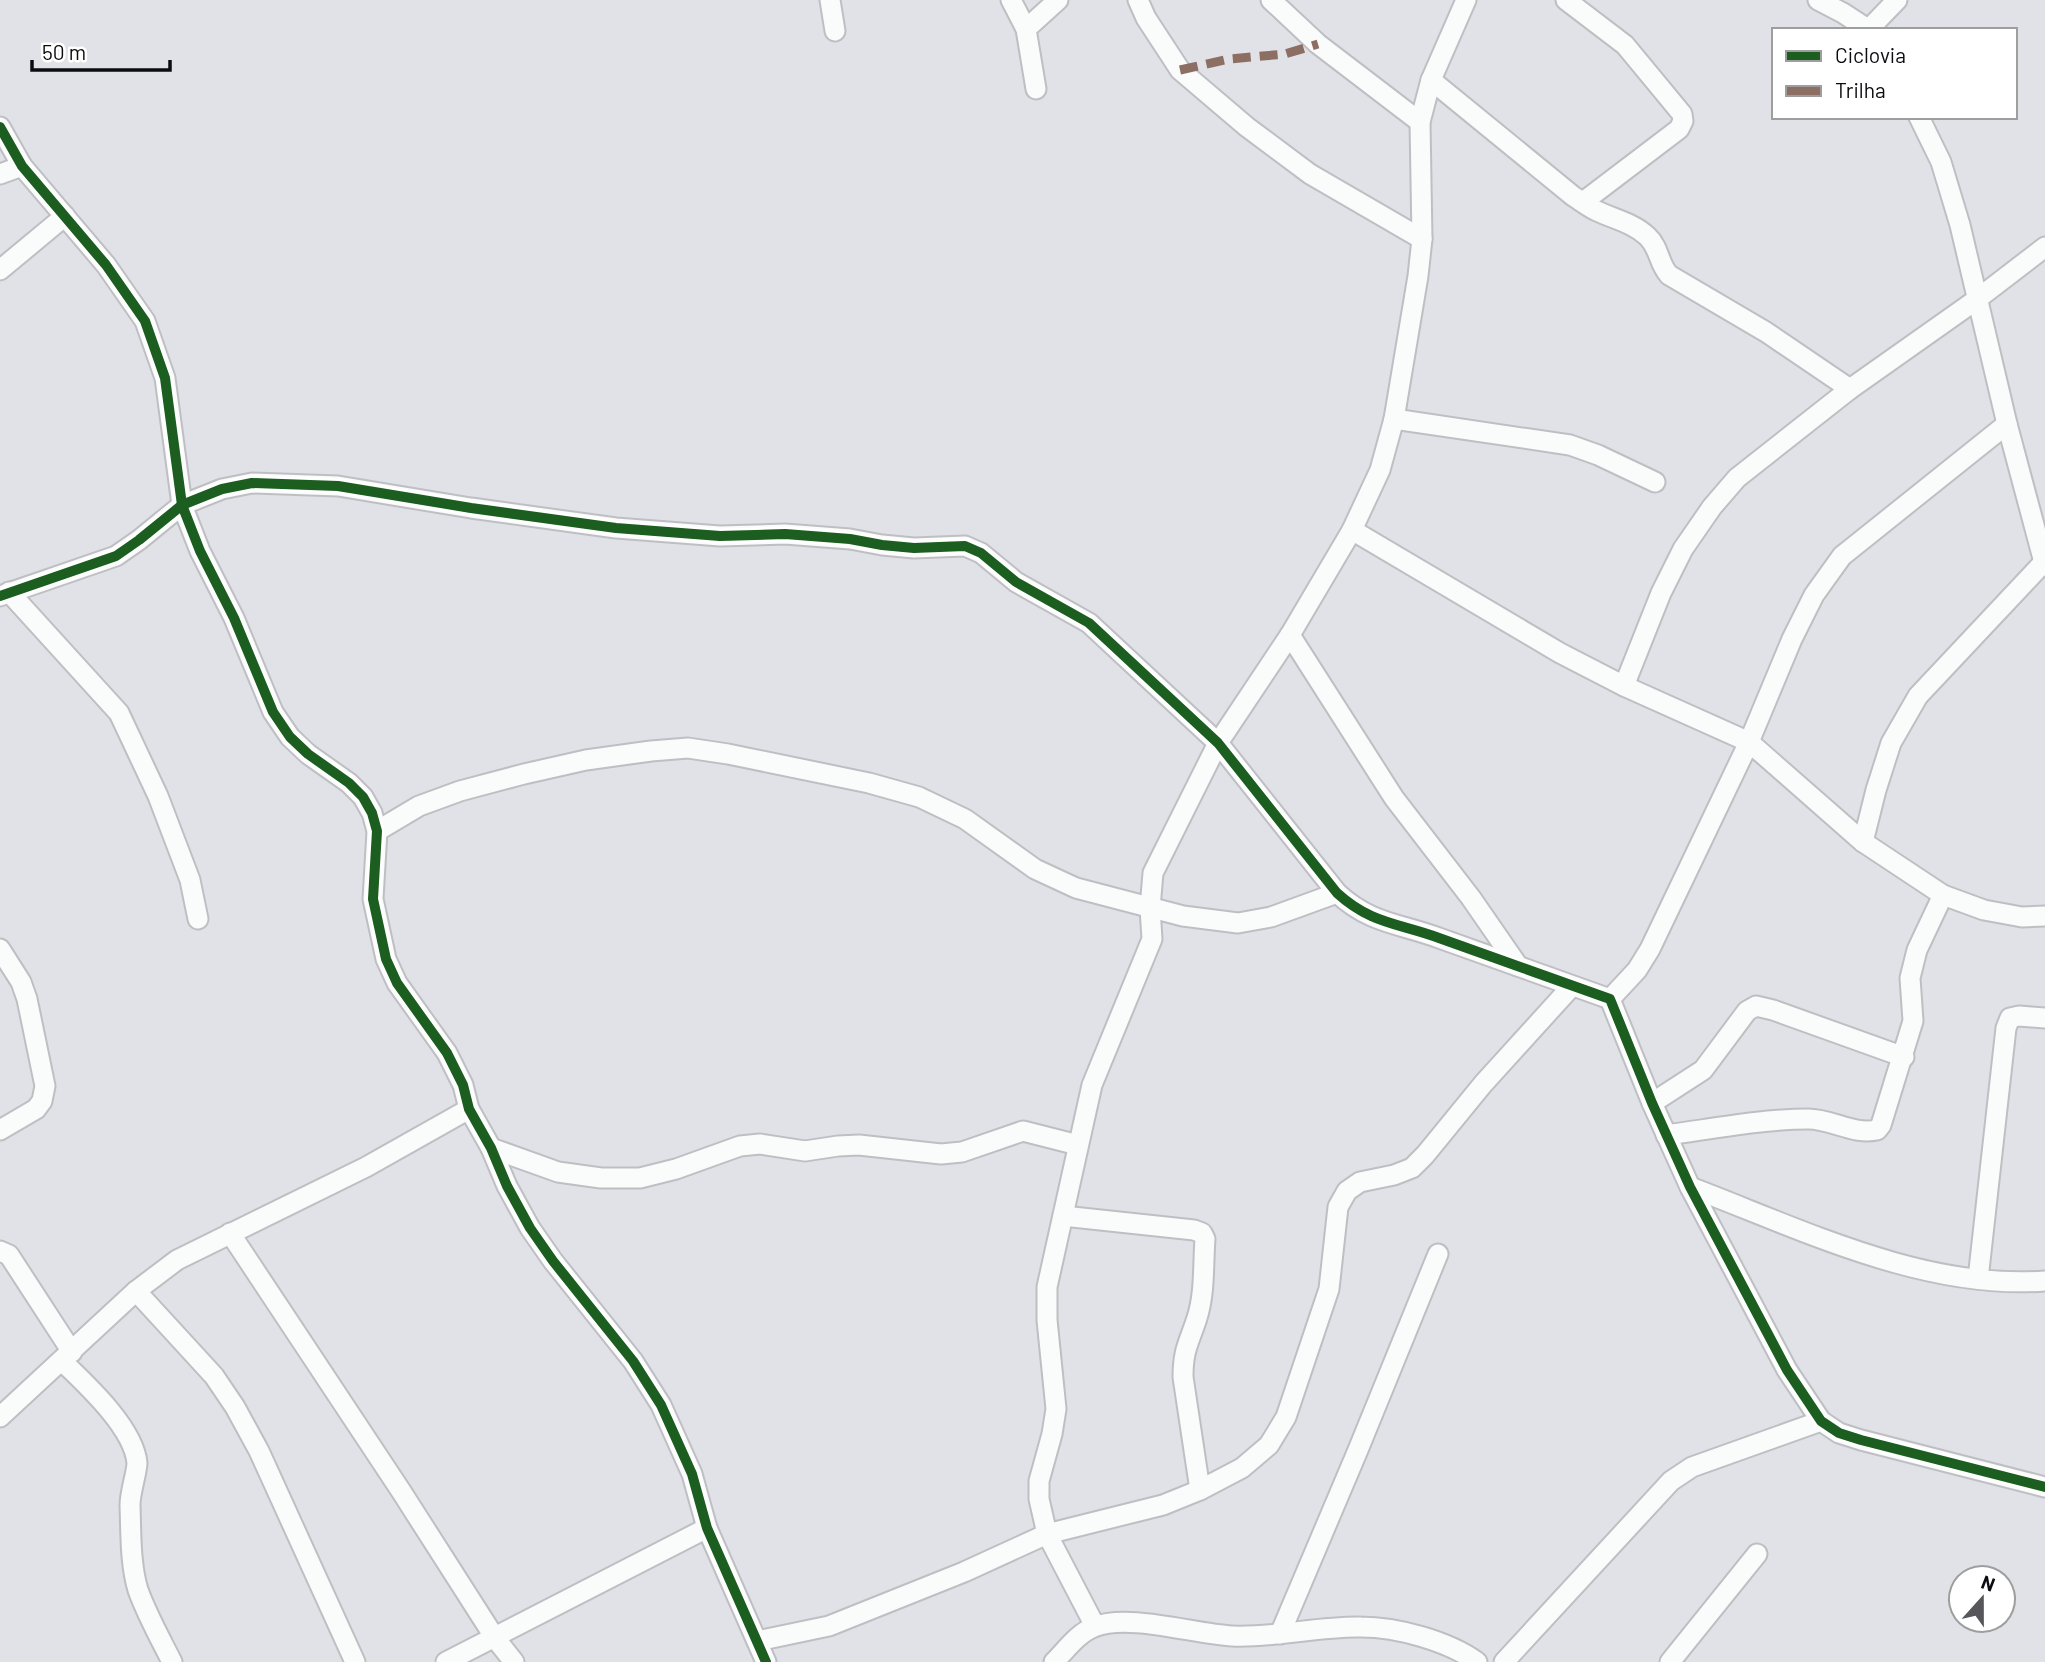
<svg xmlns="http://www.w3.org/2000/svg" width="2045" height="1662" font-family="Barlow,sans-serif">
<rect width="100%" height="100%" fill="#e1e2e7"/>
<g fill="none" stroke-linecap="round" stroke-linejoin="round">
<!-- minor casing -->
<g stroke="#bfbfc3" stroke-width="23">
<g id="minor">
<path d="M830,0L835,31"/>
<path d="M1011,0L1026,29"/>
<path d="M1138,0L1146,18L1180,70L1247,127L1310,174L1422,239"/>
<path d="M1271,0L1318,44L1420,122"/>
<path d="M1566,0L1625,45L1682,114L1683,121L1679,129L1583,202"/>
<path d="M1818,0L1843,13L1869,30"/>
<path d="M1869,29L1897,0"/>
<path d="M1431,80L1573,196C1581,201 1588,207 1597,211C1614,219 1633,223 1647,236C1660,248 1658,263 1669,275L1766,332L1850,389"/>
<path d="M1036,89L1026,29L1058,0"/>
<path d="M1919,117L1941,162L1960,225L2007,424L2045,566"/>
<path d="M0,127L22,166L106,265L145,321L165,378L182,505L200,551L234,618L273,712L290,737L308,754L349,783L363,797L372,813L377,831L373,899L386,959L397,983L447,1053L463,1085L469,1109L491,1148L507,1186L530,1228L553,1261L633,1361L661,1405L692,1474L707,1528L766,1662"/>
<path d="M0,174L22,166"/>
<path d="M0,270L65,216"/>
<path d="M1394,419L1570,445L1598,455L1655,482"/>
<path d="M1352,530L1560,653L1624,686L1749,742L1863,842L1943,895L1984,910L2022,917L2045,916"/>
<path d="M9,592L119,713L158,796L190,880L198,919"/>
<path d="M0,596L116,556L139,540L182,505L222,489L252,483L338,486L471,508L616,528L720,536L785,534L850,539L882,545L914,548L965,546L981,553L1016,582L1089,623L1218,743L1337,893C1371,924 1398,923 1439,938C1496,958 1553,979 1610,999L1652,1103L1690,1187L1787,1370L1821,1421L1839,1433L1861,1440L2045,1487"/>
<path d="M1290,635L1394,798L1471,898L1518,966"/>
<path d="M1624,686L1661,593L1683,549L1712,507L1737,478L1850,389L1976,300L2045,247"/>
<path d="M377,831L419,806L460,791L524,774L586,760L651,751L688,748L728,754L869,783L919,797L965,819L1035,869L1076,888L1183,916L1238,923L1271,917L1337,893"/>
<path d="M1863,842L1876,790L1891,743L1918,696L2044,562"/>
<path d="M0,949L21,982L27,999L45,1086L42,1101L36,1109L0,1130"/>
<path d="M1610,999L1637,970L1650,949L1749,742L1792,639L1814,595L1842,556L2007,424"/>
<path d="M1652,1103L1703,1070L1747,1011L1756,1006L1773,1010L1904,1057"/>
<path d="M1666,1135C1711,1129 1763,1119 1808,1119C1832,1119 1853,1135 1877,1130L1881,1125L1913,1021L1910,978L1917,950L1943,895"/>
<path d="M491,1148L558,1172L601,1178H640L676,1169L740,1146L760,1144L805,1151L838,1146L859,1145L941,1154L962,1152L1023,1131L1078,1145"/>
<path d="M1690,1187C1801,1229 1923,1290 2045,1281"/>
<path d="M1063,1216L1194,1230L1202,1233L1205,1239C1203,1265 1205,1293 1197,1318C1189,1343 1183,1349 1183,1377L1200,1490"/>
<path d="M230,1233L401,1491L495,1638L514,1662"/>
<path d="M0,1251L9,1255L72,1352"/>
<path d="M1978,1279L2006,1028L2010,1018L2019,1016L2045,1018"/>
<path d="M136,1291L214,1376L235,1407L259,1451L355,1662"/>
<path d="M62,1361C86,1384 134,1428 137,1463C137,1472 130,1492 130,1505C131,1531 130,1564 138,1590C147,1615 160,1638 172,1662"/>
<path d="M0,1417L136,1291L177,1260L366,1167L469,1109"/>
<path d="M1095,1626L1047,1534L1039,1499V1481L1052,1434L1056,1409L1047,1320V1287L1092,1085L1152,939L1150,908L1153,873L1218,743L1290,635L1352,530L1380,470L1394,419L1418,276L1422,239L1420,122L1431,80L1466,0"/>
<path d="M1280,1634L1358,1450L1438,1254"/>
<path d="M757,1641L829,1626L964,1572L1047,1534L1163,1505L1200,1490L1242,1468L1269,1445L1286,1417L1329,1289L1338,1207L1347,1191L1360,1182L1394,1175L1412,1168L1425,1155L1483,1084L1572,986"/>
<path d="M446,1662L707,1528"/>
<path d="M1054,1662C1066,1650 1078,1633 1094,1627C1128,1613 1194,1634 1232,1636C1276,1638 1318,1626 1361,1627C1397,1627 1448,1641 1477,1662"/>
<path d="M1504,1662L1671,1481L1692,1467L1821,1421"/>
<path d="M1670,1662L1757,1554"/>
</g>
</g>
<!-- minor -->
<use href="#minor" stroke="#fafbfb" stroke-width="19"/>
<!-- quiet -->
<path stroke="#8d6e63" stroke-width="9" stroke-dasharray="18 9" stroke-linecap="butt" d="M1180,70L1229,59L1285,54L1318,44"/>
<!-- cycleway casing -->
<g stroke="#fff" stroke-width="15">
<g id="cycleway">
<path d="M0,127L22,166L106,265L145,321L165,378L182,505L200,551L234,618L273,712L290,737L308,754L349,783L363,797L372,813L377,831L373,899L386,959L397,983L447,1053L463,1085L469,1109L491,1148L507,1186L530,1228L553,1261L633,1361L661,1405L692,1474L707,1528L766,1662"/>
<path d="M0,596L116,556L139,540L182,505L222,489L252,483L338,486L471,508L616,528L720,536L785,534L850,539L882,545L914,548L965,546L981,553L1016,582L1089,623L1218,743L1337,893C1371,924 1398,923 1439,938C1496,958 1553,979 1610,999L1652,1103L1690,1187L1787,1370L1821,1421L1839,1433L1861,1440L2045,1487"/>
</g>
</g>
<!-- cycleway -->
<use href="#cycleway" stroke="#1b5e20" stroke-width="10"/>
</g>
<!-- legend -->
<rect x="1772" y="28" width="245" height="91" fill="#ffffff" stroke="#9e9e9f" stroke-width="2"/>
<rect x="1786" y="51" width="35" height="10" fill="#1b5e20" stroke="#9e9e9f" stroke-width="2"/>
<text x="1835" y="63" font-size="21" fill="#0c0c10">Ciclovia</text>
<rect x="1786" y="86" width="35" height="10" fill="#8d6e63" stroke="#9e9e9f" stroke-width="2"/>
<text x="1835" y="98" font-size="21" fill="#0c0c10">Trilha</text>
<!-- north arrow -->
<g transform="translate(1982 1599) rotate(21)"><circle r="33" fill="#ffffff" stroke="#9e9e9f" stroke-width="2"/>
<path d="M0-5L12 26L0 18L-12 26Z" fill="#57575b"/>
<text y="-10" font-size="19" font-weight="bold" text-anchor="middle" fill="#0c0c10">N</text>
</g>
<!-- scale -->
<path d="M32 60v10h138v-10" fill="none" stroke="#0c0c10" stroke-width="3.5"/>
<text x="42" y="60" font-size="21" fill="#0c0c10" stroke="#ffffff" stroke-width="5" paint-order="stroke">50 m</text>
</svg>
